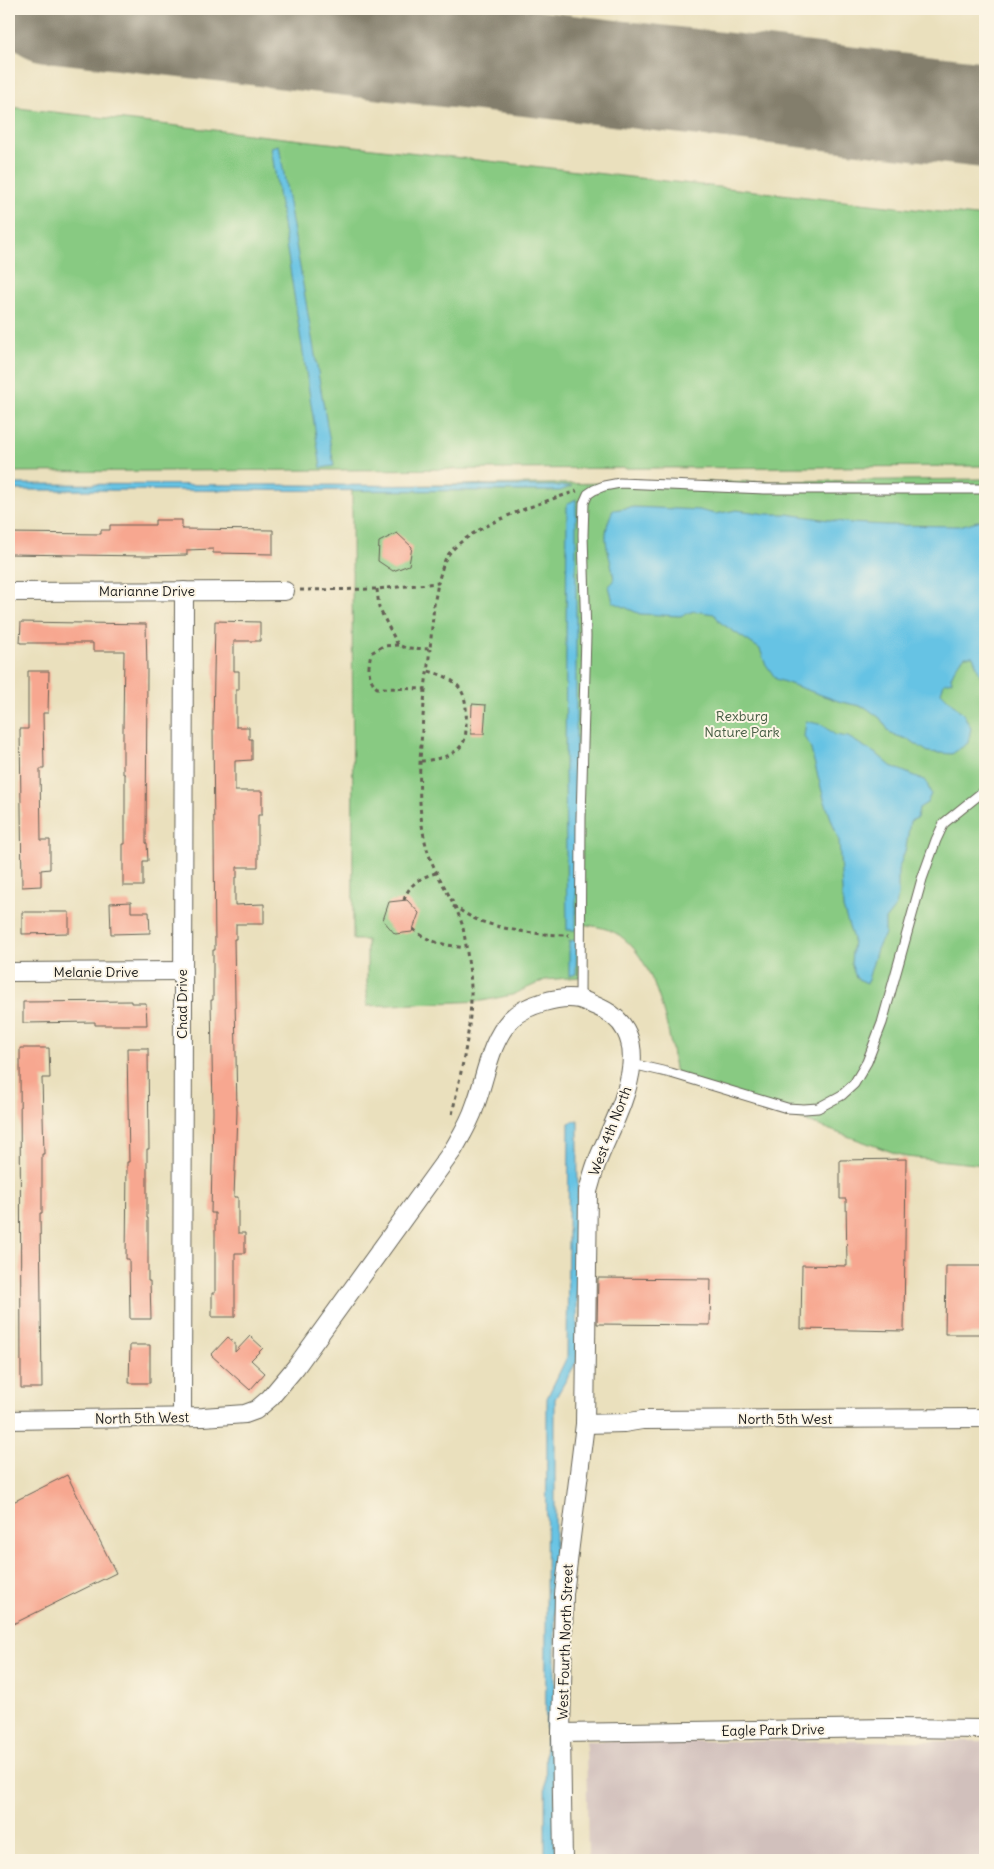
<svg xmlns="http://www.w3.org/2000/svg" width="994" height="1869" font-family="Delius,sans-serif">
<rect width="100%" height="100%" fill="#fcf5e5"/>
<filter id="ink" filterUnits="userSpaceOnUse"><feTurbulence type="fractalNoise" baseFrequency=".02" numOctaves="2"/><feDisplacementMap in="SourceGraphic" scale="10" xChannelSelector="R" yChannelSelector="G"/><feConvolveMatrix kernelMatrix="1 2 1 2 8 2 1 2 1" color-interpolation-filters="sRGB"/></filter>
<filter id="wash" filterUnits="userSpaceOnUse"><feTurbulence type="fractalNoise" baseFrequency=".0096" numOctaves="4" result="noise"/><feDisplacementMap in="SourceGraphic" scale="20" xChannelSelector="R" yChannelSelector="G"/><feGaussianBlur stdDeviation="1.12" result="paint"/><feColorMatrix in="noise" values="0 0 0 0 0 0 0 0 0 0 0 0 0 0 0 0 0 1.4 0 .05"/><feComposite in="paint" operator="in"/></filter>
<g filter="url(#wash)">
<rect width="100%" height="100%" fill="#eae0bd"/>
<!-- industrial -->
<path fill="#d1c0bc" d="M586,1741H985V1860H588Z"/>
<!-- green -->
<g fill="#88ca82" stroke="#52734f">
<path d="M9,107L985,217V466L9,472Z"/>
<path d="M985,479V1165L906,1157L676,1075C670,1034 657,964 623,938C611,928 595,926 580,924V977L545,980L512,995L482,1001L367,1006V940H353L352,486Z"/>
</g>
<!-- water -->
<g fill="#66c3e4" stroke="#417080">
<path d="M279,145L334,466L321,468L271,147Z"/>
<path d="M9,484L572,486L560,491L9,490Z"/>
<path d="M576,499V930H567L565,773L567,504Z"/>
<path d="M634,507L699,510L715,514L737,510L767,514H787L850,523L885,525L959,526L985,519V677H981L973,656H965L956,666L951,677L952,681L944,683L941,692L964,715L971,728L968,743L952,754L928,752L910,740L891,734L880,718L865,707L841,702L776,679L765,663L760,649L721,623L714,614L694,611L680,616L640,614L613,602L609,586L614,581C611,551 598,541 613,510Z"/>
<path d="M806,721L823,725L835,735L848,737L878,755L891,766L926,781L931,794L927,803L919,808L917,818L910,821L906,848L898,870V895L896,906L885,920V934L877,949L867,983L856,978L851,963L853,939L843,908L839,841L824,799L810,746L804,737Z"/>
<path d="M577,940L576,974L569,976V941Z"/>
<path d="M578,1120L577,1361L555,1399V1860H545L547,1398L567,1357L569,1123Z"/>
</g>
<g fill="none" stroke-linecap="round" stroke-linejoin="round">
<!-- taxiway -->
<g stroke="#837e6c" stroke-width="42">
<path d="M385,9C391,33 409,45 432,52"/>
<path d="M328,40C350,38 367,28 378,9"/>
</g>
<!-- runway -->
<path stroke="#837e6c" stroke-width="106" d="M49,9L985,115"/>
</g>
<g id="blocks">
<!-- building -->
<g fill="#f7a790">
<path d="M155,520H182V529L273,530V554L213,553V549L187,550V555L145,556L9,554V533L101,534V530H110V525H155Z"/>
<path d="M397,533L412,547L409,565L393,571L378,561L379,542Z"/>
<path d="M215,621L260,622V641H234V671H239V690H236V727H249V739H252V760L235,761V791H262V815H258V867H237V878H235V905L264,904V924H236V939H234L237,1112L234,1197H238V1233H245V1253H235V1317H212V1293H215V1213H211L213,1112L211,1000H213V950H215L213,727Z"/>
<path d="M21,622L146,624L147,670L146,843H147L148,861H143V886H123V844H125V774H123V730L124,651H93V643H20Z"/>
<path d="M28,671H49L48,713H43L44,769H40L41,840H50V869L41,870V886L22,887L20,729H28Z"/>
<path d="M472,704L486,705L484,734H471Z"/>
<path d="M407,900L419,913L412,932L395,934L383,920L389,902Z"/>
<path d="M131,902V912H149L150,933L111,934L110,903Z"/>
<path d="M22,912H69V933L22,934Z"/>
<path d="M131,1001V1003H146L147,1025H95V1022L23,1023V1002Z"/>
<path d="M20,1048H49L50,1078H42L44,1154H42V1213H40L42,1388H21Z"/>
<path d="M127,1048H148L149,1149H147V1218H148V1281H150L151,1319H130L129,1259H126L127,1162H129Z"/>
<path d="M906,1159L904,1331L801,1329L802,1265L847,1266L846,1199H840V1160Z"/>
<path d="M946,1266H985V1334H945Z"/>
<path d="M598,1278L711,1279L710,1325L597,1324Z"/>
<path d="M250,1336L263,1348L251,1360L265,1373L250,1390L211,1355L228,1337L235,1343V1352Z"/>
<path d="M130,1345H150V1383H129Z"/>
<path d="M67,1475L116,1573L9,1626V1504Z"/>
</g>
</g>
</g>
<g filter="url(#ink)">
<use href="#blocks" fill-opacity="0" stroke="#646154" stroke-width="1"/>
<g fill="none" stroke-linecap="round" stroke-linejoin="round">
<!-- lane casing -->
<g stroke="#646154" stroke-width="11">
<g id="lane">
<path d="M580,999L581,818L586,636L583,535L584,503L588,494L594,490L604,486L620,483L765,489H985"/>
<path d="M632,1064L671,1073L787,1108L804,1109L818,1108L842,1095L854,1084L867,1062L882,1023L922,879L936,840L944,823L985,790"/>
</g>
</g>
<!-- street casing -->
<g stroke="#646154" stroke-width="20">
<g id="street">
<path d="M9,592L285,591"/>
<path d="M9,972L183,971"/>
<path d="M182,1418L184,591"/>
<path d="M9,1420L203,1417L245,1414L256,1410L270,1398L296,1367L453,1150C461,1136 470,1122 475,1106C486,1077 489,1043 511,1019C525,1005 560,995 579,999C584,1000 591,1004 596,1006C666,1035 615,1116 597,1162C593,1172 591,1182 588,1191L585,1424L564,1594L561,1733L563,1860"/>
<path d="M585,1424L624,1423L642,1420L985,1418"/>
<path d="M561,1733L892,1728L985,1729"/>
</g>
</g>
<!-- path -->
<g stroke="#646154" stroke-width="3" stroke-dasharray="4 4" stroke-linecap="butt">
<path d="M377,589L379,608L398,645L406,648L430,649L434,605L438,583"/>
<path d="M300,590L377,589L438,583C440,576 442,567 445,560C462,527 543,502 577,491"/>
<path d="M398,645L383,646L371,653C368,667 367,677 377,688L425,689L430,649"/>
<path d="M425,689C422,738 413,805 428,852C436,877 454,899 462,924C465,935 468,961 470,973C475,1020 461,1069 452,1115"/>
<path d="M421,761C434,760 452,757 461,746C466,741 466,731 466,724C468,691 460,679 428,671"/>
<path d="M982,779L985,763"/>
<path d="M404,900C409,884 421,877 436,873"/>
<path d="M453,906C462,911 471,918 480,921C509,931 539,935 569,935"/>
<path d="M413,929C429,943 446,945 465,948"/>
</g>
<!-- lane -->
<use href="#lane" stroke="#fff" stroke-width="9"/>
<!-- street -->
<use href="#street" stroke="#fff" stroke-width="18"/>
</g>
</g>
<g text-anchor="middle" stroke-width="4" stroke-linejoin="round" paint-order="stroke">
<!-- street labels -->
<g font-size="14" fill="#1c1c1c" stroke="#fcf5e5">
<text x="147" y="596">Marianne Drive</text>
<text x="96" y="977">Melanie Drive</text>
<text transform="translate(182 1004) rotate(-90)" y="5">Chad Drive</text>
<text transform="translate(610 1131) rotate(-69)" y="5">West 4th North</text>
<text transform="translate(142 1418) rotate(-1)" y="5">North 5th West</text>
<text x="785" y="1424">North 5th West</text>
<text transform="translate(565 1642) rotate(-88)" y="5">West Fourth North Street</text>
<text transform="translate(773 1730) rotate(-1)" y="5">Eagle Park Drive</text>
</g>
<!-- park labels -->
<g font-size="14" fill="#425940" stroke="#fcf5e5">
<text x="742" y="721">Rexburg<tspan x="742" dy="16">Nature Park</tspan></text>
</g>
</g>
<!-- margin -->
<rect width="994" height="1869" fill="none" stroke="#fcf5e5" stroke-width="30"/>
</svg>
